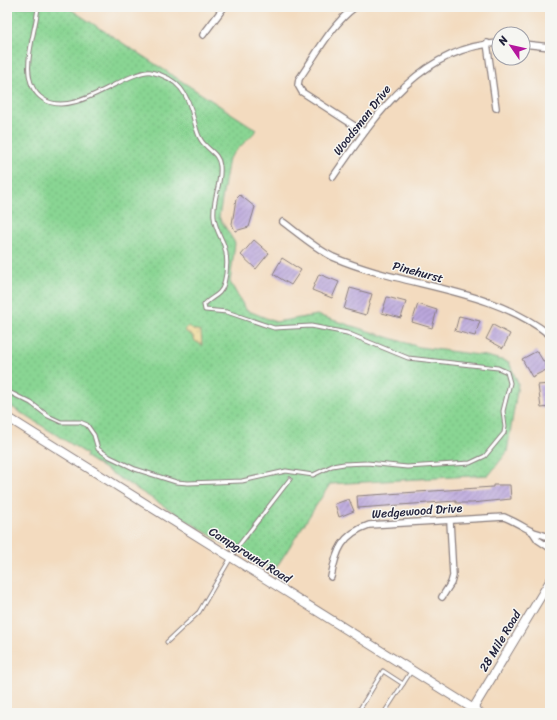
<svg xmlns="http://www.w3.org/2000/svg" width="557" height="720" font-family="Sriracha,sans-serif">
<defs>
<pattern id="grass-dots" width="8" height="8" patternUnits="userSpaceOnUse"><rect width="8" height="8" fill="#89d593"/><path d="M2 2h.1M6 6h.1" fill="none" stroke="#76b780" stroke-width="1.8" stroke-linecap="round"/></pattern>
<pattern id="sand-dots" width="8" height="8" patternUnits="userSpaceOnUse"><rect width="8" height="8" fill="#eeda9e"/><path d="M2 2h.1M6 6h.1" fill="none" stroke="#ccbb89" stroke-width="1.8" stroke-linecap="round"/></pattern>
<pattern id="building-hatch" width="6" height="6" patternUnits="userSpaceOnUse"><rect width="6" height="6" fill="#bba7dc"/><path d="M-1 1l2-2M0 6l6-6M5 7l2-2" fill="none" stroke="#9888b4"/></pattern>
</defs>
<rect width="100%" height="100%" fill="#f6f6f2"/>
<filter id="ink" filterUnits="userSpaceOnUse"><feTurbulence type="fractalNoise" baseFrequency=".025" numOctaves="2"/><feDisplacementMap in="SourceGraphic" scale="8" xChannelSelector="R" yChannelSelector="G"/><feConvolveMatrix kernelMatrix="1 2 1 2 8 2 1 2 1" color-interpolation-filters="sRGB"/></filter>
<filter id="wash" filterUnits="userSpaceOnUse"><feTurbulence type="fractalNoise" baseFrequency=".012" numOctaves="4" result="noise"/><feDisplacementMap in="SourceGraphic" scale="16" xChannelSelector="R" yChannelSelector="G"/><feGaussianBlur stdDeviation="0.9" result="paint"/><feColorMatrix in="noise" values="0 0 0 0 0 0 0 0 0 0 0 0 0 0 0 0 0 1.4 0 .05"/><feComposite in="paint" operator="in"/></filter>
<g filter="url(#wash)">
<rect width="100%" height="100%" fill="#f3dbbf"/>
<!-- grass -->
<path fill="url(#grass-dots)" stroke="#567c67" d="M7,7H67L257,130L229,158L219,217L235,243L230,282L246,310L276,322L317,315L419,347L486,356L509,362L518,384L507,452L489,475L330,484L274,571L236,547L234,550L86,457L87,454L7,404Z"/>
<!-- sand -->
<path fill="url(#sand-dots)" stroke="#887e6c" d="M189,326L193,330H197L201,332L202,345L195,341L193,336L185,331L186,328Z"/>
<g id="blocks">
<!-- building -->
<g fill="url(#building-hatch)">
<path d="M240,195L255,207L249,227L235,231L232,224L236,199Z"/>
<path d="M254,240L269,253L256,269L241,255Z"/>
<path d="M282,258L301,270L291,285L273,274Z"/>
<path d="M319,274L339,282L332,298L312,290Z"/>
<path d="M350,288L372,294L366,315L344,309Z"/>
<path d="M387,297L406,302L401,318L382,313Z"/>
<path d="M418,304L437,310L432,328L412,322Z"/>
<path d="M459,316L480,321L475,336L455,331Z"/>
<path d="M493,325L510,334L503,348L486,339Z"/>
<path d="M537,351L548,369L532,377L522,359Z"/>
<path d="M550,384V407L541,408L538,385Z"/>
<path d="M493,485H510L511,499L472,503H456V501L358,508L357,496L493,487Z"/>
<path d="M349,499L354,511L339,517L335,504Z"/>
</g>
</g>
</g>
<g filter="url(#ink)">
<use href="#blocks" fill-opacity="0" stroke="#8a7e7d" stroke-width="1"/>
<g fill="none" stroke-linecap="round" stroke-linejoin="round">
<!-- lane casing -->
<g stroke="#8a7e7d" stroke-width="5">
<g id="lane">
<path d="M7,391L31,403L48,416L61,422H80L87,425L94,435L98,449L110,457L135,469L176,482L188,483L242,481L286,471L313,475L332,466L344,464L367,463L407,467L470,463L485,456L504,433L505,427L503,411L510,383L507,372L498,368L408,358L347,333L311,326L274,328L227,312L205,310L204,305C210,297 221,296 224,284C227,272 228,257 224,245C220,235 215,228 214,217C212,199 222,184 220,166C219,153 207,150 201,140C197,134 196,127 194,120C188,94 179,78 151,72C145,71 139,74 133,76C109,85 68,116 43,99C15,80 36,33 38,7"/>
<path d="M167,642L199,612L236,549L290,479"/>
<path d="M360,713L358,712L383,671L403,684"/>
<path d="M384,713L412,670"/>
</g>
</g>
<!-- street casing -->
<g stroke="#8a7e7d" stroke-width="8">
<g id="street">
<path d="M355,7C331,25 316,55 299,79L298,85L302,92L364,132"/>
<path d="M203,35L224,7"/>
<path d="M487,43L496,108"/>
<path d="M523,44L550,47"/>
<path d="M333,177C374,118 419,47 499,43"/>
<path d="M283,222C299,234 315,248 333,257C404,288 488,286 550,335"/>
<path d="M532,531L538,540L550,548"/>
<path d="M331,577C336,551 342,534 369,525L504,517C514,521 522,526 531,531C538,534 543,534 550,538"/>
<path d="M442,597L451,583L453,576L450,521"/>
</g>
</g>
<!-- secondary casing -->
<g stroke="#8a7e7d" stroke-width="10">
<g id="secondary">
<path d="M7,417L480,713"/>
<path d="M471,712L550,581"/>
</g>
</g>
<!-- lane -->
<use href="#lane" stroke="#fff" stroke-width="3"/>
<!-- street -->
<use href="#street" stroke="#fff" stroke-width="5.5"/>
<!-- secondary -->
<use href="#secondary" stroke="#fff" stroke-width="8"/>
</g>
</g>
<g text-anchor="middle" stroke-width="3" stroke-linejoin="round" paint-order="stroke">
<!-- street labels -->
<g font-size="12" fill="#22223b" stroke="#f6f6f2">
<text transform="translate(362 120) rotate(-52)" y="4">Woodsman Drive</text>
<text transform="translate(418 272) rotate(15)" y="4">Pinehurst</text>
<text transform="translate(417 511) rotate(-4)" y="4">Wedgewood Drive</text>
<text transform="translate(250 555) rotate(32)" y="4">Campground Road</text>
<text transform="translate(500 641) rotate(-59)" y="4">28 Mile Road</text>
</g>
</g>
<!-- margin -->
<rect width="557" height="720" fill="none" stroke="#f6f6f2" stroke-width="24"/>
<!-- north arrow -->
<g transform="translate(511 46) rotate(304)"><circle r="19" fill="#f6f6f2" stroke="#a1a1a9"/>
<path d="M0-3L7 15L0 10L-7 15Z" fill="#b5179e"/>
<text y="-6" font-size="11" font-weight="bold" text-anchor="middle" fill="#22223b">N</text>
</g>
</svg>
